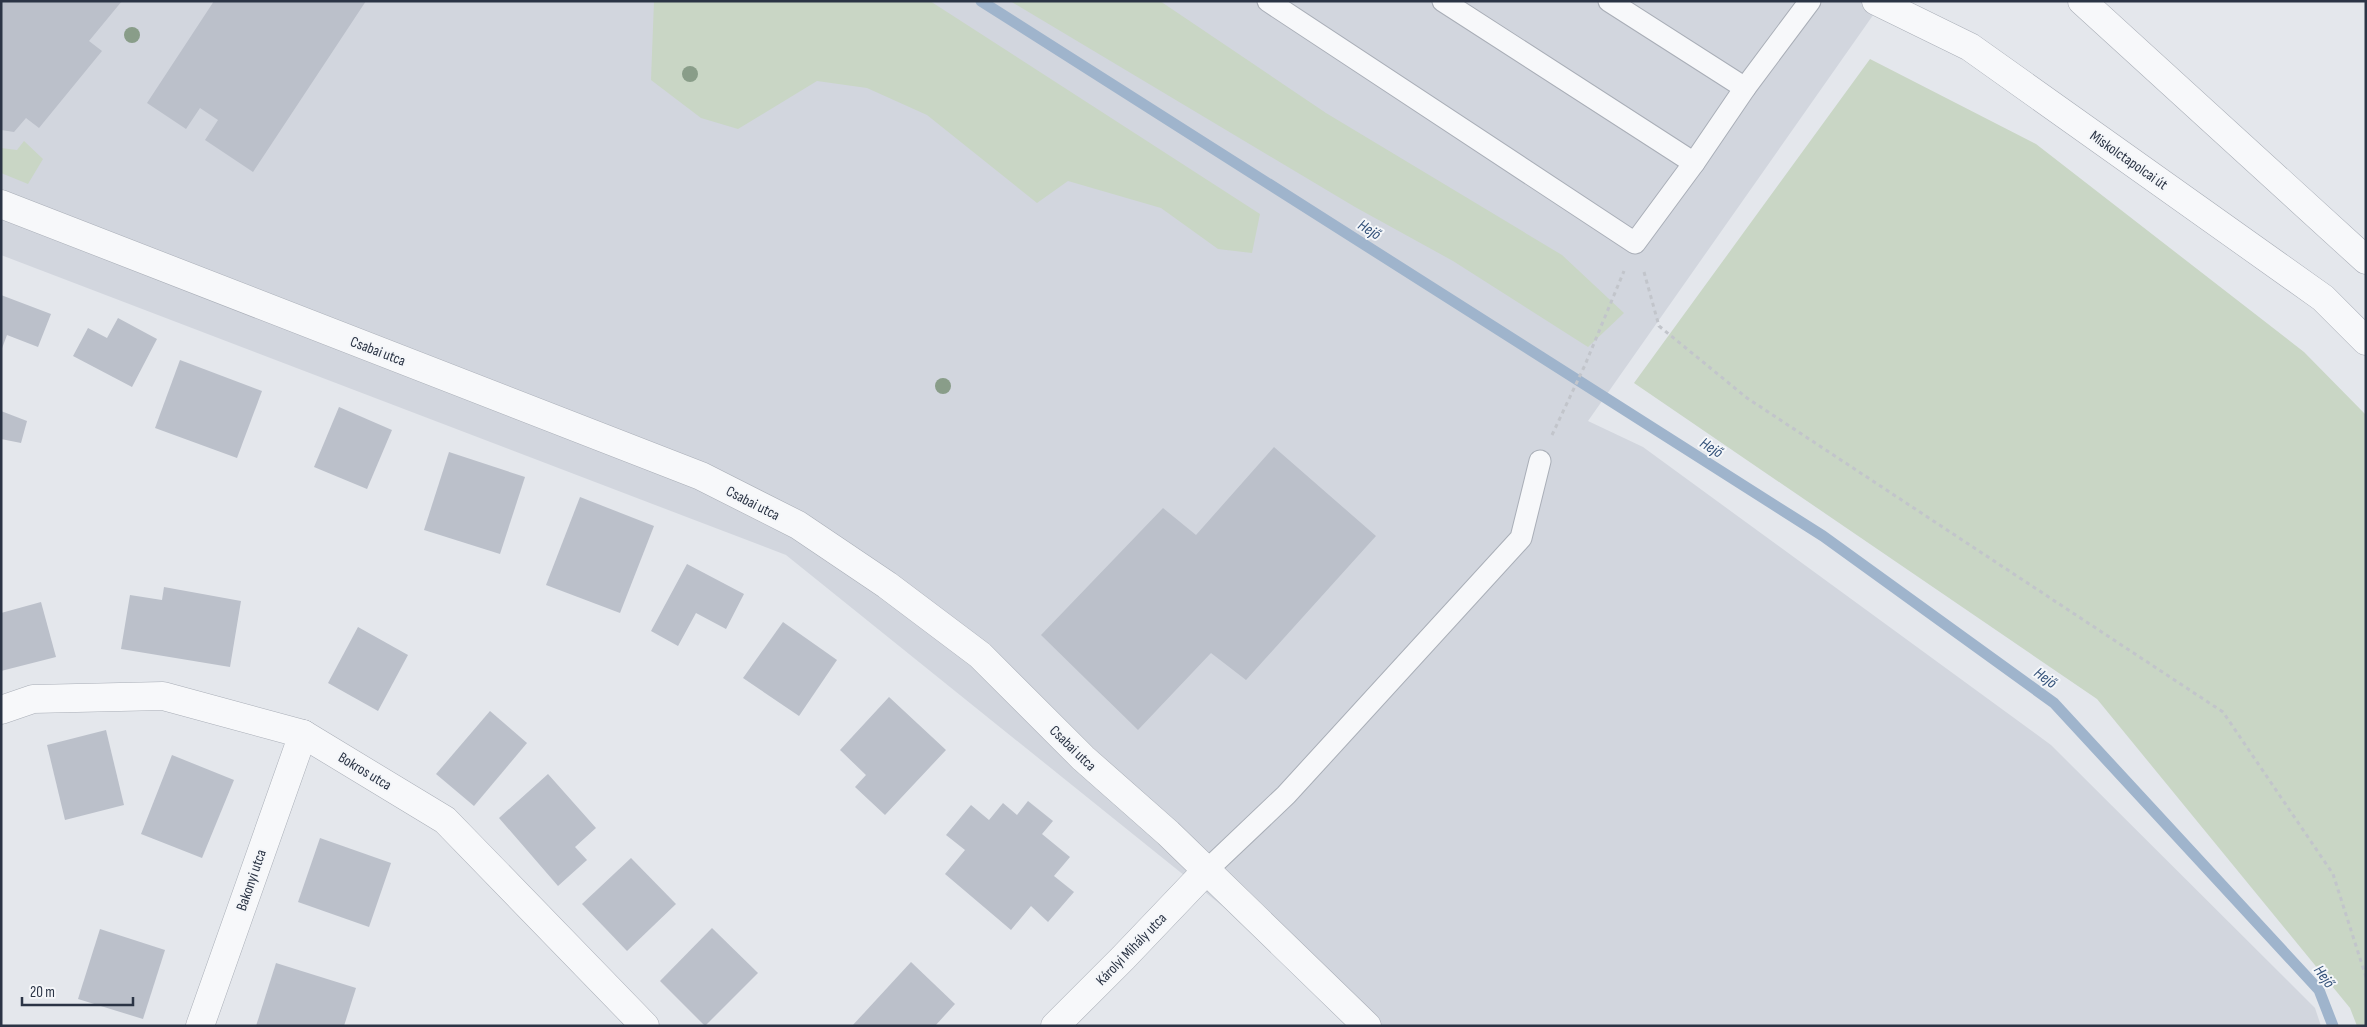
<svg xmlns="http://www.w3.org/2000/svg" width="2367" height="1027" font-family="'Sofia Sans Condensed',sans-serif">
<rect width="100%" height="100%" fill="#e4e7ec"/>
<!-- built -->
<path fill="#d2d6de" d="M1,1H1883L1588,421L1643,447L2051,745L2315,1008L2321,1026H1348L1236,917L786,555L1,255Z"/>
<!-- green -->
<g fill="#c9d6c5">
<path d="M654,1H930L1260,214L1252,253L1218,249L1161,208L1068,181L1037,203L927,115L867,88L817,81L738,129L701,118L651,80Z"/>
<path d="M1010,1H1160L1326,113L1562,255L1624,313L1588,347L1453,261L1355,207Z"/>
<path d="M1870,59L2036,144L2304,352L2366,415V1026H2357L2350,1008L2097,699L1634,383Z"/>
<path d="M24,141L43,159L28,184L1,173V148L17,150Z"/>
</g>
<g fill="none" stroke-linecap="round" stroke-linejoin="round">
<!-- stream -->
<path stroke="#9fb4cc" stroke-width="11" d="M981,1L1823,536L2054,703L2319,990L2333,1026"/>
</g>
<!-- building -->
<g fill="#bbc0ca">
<path d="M1,1H122L89,41L102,51L39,128L26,118L14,132L1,130Z"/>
<path d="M214,1H366L253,172L205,140L218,120L200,108L186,129L147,103Z"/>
<path d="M1,295L51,314L38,347L7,335L1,351Z"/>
<path d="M118,318L157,339L132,387L73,356L88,328L107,338Z"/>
<path d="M180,360L262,391L237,458L155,428Z"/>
<path d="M339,407L392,430L367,489L314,467Z"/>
<path d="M1,411L27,421L21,443L1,439Z"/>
<path d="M1274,447L1376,536L1246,680L1211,653L1138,730L1041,635L1163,508L1196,535Z"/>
<path d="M449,452L525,477L500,554L424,530Z"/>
<path d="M580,497L654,526L620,613L546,585Z"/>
<path d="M687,564L744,594L726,629L696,613L678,646L651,631Z"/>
<path d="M164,587L241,601L230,667L121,649L130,595L162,600Z"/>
<path d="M41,602L56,657L1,671V613Z"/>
<path d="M783,622L837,660L799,716L743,678Z"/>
<path d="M358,627L408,655L378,711L328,683Z"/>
<path d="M889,697L946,750L885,815L855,787L866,775L840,750Z"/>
<path d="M490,711L527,743L474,806L436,774Z"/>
<path d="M106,730L124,805L65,820L47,745Z"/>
<path d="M172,755L234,780L202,858L141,834Z"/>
<path d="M548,774L596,828L575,847L587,860L558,886L499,818Z"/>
<path d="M1028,801L1053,821L1042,834L1070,857L1054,876L1074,892L1048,922L1031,906L1011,930L945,874L965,850L946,835L971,805L989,820L1003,803L1017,815Z"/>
<path d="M320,838L391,863L369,927L298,902Z"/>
<path d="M631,858L676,904L627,951L582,904Z"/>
<path d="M712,928L758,973L705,1026L660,981Z"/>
<path d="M100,929L165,950L143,1019L78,999Z"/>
<path d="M911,962L955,1004L935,1026H852Z"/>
<path d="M276,963L356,988L344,1026H256Z"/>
</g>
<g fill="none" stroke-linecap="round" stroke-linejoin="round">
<!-- service casing -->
<g stroke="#a9aeb7" stroke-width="23">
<g id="service">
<path d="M1268,1L1635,243L1694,163"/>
<path d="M1443,1L1694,163L1745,88L1810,1"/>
<path d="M1609,1L1745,88"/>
<path d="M1206,871L1286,795L1521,538L1540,461"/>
</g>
</g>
<!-- minor casing -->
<g stroke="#a9aeb7" stroke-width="29">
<g id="minor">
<path d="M2082,1L2366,260"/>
<path d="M1,204L701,476L798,525L887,585L980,655L1083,758L1168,833L1367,1026"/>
<path d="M1,710L33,699L163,696L303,734L445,820L645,1026"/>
<path d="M200,1026L303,734"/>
<path d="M1055,1026L1123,958L1206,871"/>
</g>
</g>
<!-- tertiary casing -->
<g stroke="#a9aeb7" stroke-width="29">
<path id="tertiary" d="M1876,1L1970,47L2323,298L2366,341"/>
</g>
<!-- path -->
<g stroke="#c2c5cb" stroke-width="3" stroke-dasharray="4 4" stroke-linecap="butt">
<path d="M1644,272L1659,326L1747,398L2223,712L2333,874L2366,977"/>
<path d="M1552,435L1585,365L1624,271"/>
</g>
<!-- service -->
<use href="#service" stroke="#f7f8fa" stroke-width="21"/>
<!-- minor -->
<use href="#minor" stroke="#f7f8fa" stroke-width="28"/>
<!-- tertiary -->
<use href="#tertiary" stroke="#f7f8fa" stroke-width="28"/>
</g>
<!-- trees -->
<g fill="#899d89">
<circle cx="132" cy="35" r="8"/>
<circle cx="690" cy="74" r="8"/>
<circle cx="943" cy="386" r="8"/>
</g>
<g text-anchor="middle" stroke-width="4" stroke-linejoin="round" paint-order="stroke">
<!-- street labels -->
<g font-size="15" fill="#2b3445" stroke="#f4f6f9">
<text transform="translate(2129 160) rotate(35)" y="5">Miskolctapolcai út</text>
<text transform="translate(378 351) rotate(21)" y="5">Csabai utca</text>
<text transform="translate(753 503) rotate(27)" y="5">Csabai utca</text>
<text transform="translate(1073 748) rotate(44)" y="5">Csabai utca</text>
<text transform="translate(365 771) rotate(31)" y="5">Bokros utca</text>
<text transform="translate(251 880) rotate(-71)" y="5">Bakonyi utca</text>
<text transform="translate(1131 949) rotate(-46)" y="5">Károlyi Mihály utca</text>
</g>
<!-- water labels -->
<g font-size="16" font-style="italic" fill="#34527a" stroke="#f4f6f9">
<text transform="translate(1370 229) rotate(32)" y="6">Hejő</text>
<text transform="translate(1712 447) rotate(32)" y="6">Hejő</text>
<text transform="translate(2046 677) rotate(36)" y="6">Hejő</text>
<text transform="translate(2325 976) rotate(54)" y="6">Hejő</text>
</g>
</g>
<!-- border -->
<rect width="2367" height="1027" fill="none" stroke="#2b3445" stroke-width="5"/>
<!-- scale -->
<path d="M22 997v8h111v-8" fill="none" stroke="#2b3445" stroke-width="2.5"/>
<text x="30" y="997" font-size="15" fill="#2b3445" stroke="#f4f6f9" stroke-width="4" paint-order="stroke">20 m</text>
</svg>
